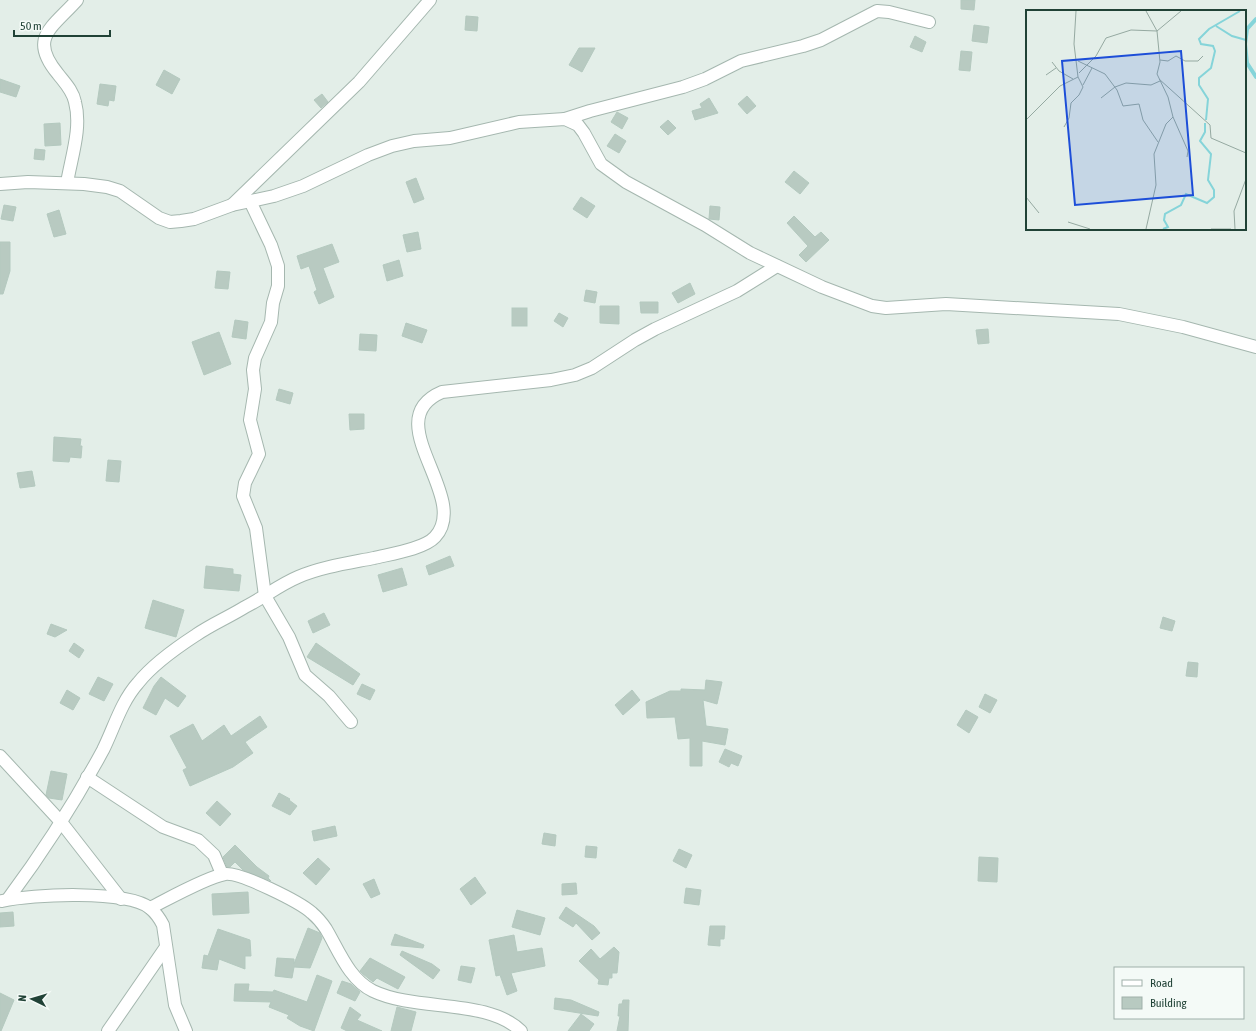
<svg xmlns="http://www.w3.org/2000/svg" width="1256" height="1031" font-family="'Asap Condensed',sans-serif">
<rect width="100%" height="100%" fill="#e3eee8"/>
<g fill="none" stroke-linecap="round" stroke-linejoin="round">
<!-- stream -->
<path stroke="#85d4d9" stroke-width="4" d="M1256,19L1247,29L1245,44L1247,63L1256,77"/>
</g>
<!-- building -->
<g fill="#b8cac1" stroke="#b4c9bf">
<path d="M961,0H975L974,10L961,9Z"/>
<path d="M466,16L478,17L477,31L465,30Z"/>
<path d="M974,25L989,27L987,43L972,41Z"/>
<path d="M915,36L926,42L922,52L910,47Z"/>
<path d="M579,48H595L582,72L569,65Z"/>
<path d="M961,51L972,52L970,71L959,70Z"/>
<path d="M164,70L180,79L172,94L156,85Z"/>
<path d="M0,79L20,86L16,97L0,92Z"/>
<path d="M100,84L116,86L114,101L109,100L108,106L97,104Z"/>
<path d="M322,94L328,102L321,108L314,100Z"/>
<path d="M747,96L756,106L747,114L738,104Z"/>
<path d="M709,98L718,113L695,120L692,111L702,108L700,104Z"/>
<path d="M617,112L628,118L622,129L611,122Z"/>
<path d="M668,120L676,128L668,135L660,127Z"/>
<path d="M60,123L61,145L45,146L44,124Z"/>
<path d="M615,134L626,141L619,153L607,146Z"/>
<path d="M35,149L45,150L44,160L34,159Z"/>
<path d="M794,171L809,183L800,194L785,182Z"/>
<path d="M416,178L424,199L414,203L406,182Z"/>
<path d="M581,197L595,206L587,218L573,209Z"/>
<path d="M4,205L16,207L13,221L1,219Z"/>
<path d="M710,206L720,207L719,220L709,219Z"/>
<path d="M59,210L66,234L54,237L47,214Z"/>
<path d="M794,216L815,237L821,232L829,240L806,262L799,255L808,246L787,223Z"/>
<path d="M418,232L421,249L407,252L403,235Z"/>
<path d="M0,242H10V271L3,294H0Z"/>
<path d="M332,244L339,262L323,268L334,297L319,304L314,292L317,290L309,266L301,269L297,256Z"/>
<path d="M399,260L403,276L387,281L383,265Z"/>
<path d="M217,271L230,272L228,289L215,288Z"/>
<path d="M690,283L695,294L678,303L672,293Z"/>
<path d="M586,290L597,292L595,303L584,301Z"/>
<path d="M640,302H658V313H641Z"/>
<path d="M600,306H619V324L600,323Z"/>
<rect x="512" y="308" width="15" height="18"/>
<path d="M559,313L568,318L563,327L554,321Z"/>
<path d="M235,320L248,322L246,339L232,337Z"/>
<path d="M406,323L427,330L422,343L402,336Z"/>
<path d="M988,329L989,343L978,344L976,330Z"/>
<path d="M219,332L231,364L204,375L192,342Z"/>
<path d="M360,334L377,335L376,351L359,350Z"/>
<path d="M279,389L293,393L290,404L276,400Z"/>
<path d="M349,414H364V429L350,430Z"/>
<path d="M54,437L81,439L80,446H82L81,458L70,457L69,462L53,461Z"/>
<path d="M108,460L121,461L119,482L106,481Z"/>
<path d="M32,471L35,486L20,488L17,473Z"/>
<path d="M450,556L454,566L429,575L426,566Z"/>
<path d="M206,566L233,569V574L241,575L239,591L204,588Z"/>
<path d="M402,568L407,585L383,592L378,575Z"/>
<path d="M153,600L184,610L176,637L145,628Z"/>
<path d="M324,613L330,625L313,633L308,621Z"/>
<path d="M1163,617L1175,621L1172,631L1160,628Z"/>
<path d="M51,624L67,630L55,637L47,634Z"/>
<path d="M74,643L84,650L79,658L69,651Z"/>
<path d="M316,643L360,674L353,685L307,657Z"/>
<path d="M1188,662L1198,663L1197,677L1186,676Z"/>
<path d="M98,677L113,684L104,701L89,694Z"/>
<path d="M161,677L186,696L178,707L165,698L156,715L143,708L154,686Z"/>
<path d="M706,680L722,682L717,704L703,700L706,726L728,729L725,745L702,741V766H690V738L678,739L675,717L647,718L646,702L670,691H681V689L705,690Z"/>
<path d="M362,684L375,690L370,700L357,694Z"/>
<path d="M67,690L80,698L73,710L60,703Z"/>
<path d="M632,690L640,700L623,715L615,705Z"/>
<path d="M985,694L997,700L990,713L979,707Z"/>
<path d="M966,710L978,717L969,733L957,725Z"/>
<path d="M260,716L267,727L245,742L253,753L233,767L190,786L183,770L187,768L170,736L193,724L202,741L224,725L231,736Z"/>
<path d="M725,749L742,756L738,766L731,763L729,767L719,762Z"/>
<path d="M51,771L67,774L62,800L49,798L46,795Z"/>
<path d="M279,793L290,799L289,800L297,806L290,815L272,806Z"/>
<path d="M217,801L231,814L220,826L206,813Z"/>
<path d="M335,826L337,836L314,841L312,831Z"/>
<path d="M544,833L556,835L555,846L542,844Z"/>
<path d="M235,845L257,867L269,876L268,878L271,881L243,870L235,862L230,867H227L223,857Z"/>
<path d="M586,846L597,847L596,858L585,857Z"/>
<path d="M679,849L692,855L686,868L673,861Z"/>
<path d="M979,857L998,858L997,882L978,881Z"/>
<path d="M318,858L330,869L316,885L303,873Z"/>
<path d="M475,877L486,893L471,905L460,889Z"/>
<path d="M374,879L380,894L371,898L363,884Z"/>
<path d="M576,883L577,894L562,895V884Z"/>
<path d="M686,888L701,890L699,905L684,903Z"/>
<path d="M248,892L249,913L213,915L212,894Z"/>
<path d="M566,907L594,926L600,933L592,940L576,923L573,927L559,918Z"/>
<path d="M517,910L545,918L540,935L512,927Z"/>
<path d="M13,912L14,926L0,927V913Z"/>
<path d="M710,926H725L724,939H720V946L708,945Z"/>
<path d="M308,928L320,933L322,938L310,968L294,967L292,978L275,976L277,958L294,959V964Z"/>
<path d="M218,929L250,940L251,956H245V969L219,959L217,970L202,968L204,955L208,956Z"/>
<path d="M395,934L424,945L423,948L391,945Z"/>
<path d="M514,935L517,952L542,948L545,966L511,973L517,991L507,995L500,975L496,976L489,940Z"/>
<path d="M614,947L619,952L617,973H612V978H609L608,985L598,984L599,980L579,961L591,949L600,959Z"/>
<path d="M402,951L432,964L440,970L433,979L400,955Z"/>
<path d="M370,958L405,977L398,989L377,978L373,982L363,974L360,971Z"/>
<path d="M461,966L475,968L471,983L458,980Z"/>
<path d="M317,975L332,981L314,1031L300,1026L287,1018L289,1015L269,1007L271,1002L234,1001L235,984H249L248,991L273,992L274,990L307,1002Z"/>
<path d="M342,981L351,984L360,992L355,1001L337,993Z"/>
<path d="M0,993L14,1000L1,1031H0Z"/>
<path d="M555,998L571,1000L599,1012L598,1016L554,1009Z"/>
<path d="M623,1000H629L628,1031H617L620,1016H618L619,1004H622Z"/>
<path d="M350,1007L361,1015L357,1020L382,1031H347L341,1028Z"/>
<path d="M397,1007L416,1012L411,1031H391Z"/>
<path d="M581,1014L594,1024L589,1031H568Z"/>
</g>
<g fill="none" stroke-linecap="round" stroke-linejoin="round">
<!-- street casing -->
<g stroke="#a5b7af" stroke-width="14">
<g id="street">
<path d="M565,119L590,111L683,87L705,79L741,61L803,46L821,40L877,11L889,12L929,22"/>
<path d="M67,183C71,158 82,128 75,102C73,91 65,83 58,74C28,38 52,28 77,0"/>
<path d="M0,184L28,182L84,184L107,187L120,191L159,218L170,222L181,221L194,219L232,205L274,196L303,186L368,155L392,146L414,141L450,138L519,122L565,119L578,125L584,133L601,164L626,182L705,225L750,253L822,287L872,306L886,308L946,304L1119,314L1183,327L1256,347"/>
<path d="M250,201L271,245L278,266V286L273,303L271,322L255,358L253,370L255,389L250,420L259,454L245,483L243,496L256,528L265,596L289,637L305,675L329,696L351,722"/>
<path d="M232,205L359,82L430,0"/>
<path d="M0,756L61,822L121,899"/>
<path d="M87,777L163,827L198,840L214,855L222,874"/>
<path d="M8,899C43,852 75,802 103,750C114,728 121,702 138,683C153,664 176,648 196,635C212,624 229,617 245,607C263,598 279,585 298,577C321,567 349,563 374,558C390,554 424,549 435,537C472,497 376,420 442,392L551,380L575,375L592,368L635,340L655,329L737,291L777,266"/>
<path d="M2,901C32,894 127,890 150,908C156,913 160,919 163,925L175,1005L186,1031"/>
<path d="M150,908C168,899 207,877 225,874C240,872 300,902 312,913C318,918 322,923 326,929C339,951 349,979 373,991C417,1012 487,998 521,1031"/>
<path d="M108,1031L166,947"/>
</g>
</g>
<!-- street -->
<use href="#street" stroke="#fff" stroke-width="12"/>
</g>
<!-- overview -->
<g transform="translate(1026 10)">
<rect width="220" height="220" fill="#e3eee8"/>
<path fill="none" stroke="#85d4d9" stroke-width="2" d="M190,16L206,26L220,30M180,110L182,89L173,75V68L185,58L189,41L187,36L175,34L173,29L183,19L214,1M137,219L142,217L138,210L139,204L155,195L160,184L181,193L188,187V180L182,170L185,144L174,131L179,122V113"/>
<path fill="none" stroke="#95a9a1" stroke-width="1" d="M120,1L131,21L134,52L131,64L142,87L147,107L140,114L128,144L130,175L120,219M134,50L142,51L150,46L159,51H172L177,46M52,51L79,64L91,80L97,96L113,94L117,110L132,132M26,52L33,61L47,69M53,63L70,46L80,28L105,20L131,21L155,1M20,65L30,58M133,69L184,115L185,128L220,143M57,75L66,58M75,88L89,77L100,73L125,75L134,71M147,107L162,141L161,147M0,110L34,76L52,67L48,34L50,1M38,117L43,108L45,93L53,85L57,77L52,67M0,187L13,203M42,212L64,219M185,219H205M209,219L208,201L220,169"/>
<path fill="#1d4ed8" fill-opacity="0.15" stroke="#1d4ed8" stroke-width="2" d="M155,41L167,185L49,195L36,51Z"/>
<rect width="220" height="220" fill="none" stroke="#204236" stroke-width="2"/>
</g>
<!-- legend -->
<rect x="1114" y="967" width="130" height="52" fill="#f4faf7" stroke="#9fb0aa"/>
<rect x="1122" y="980" width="20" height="6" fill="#ffffff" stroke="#9fb0aa"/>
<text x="1150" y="987" font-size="12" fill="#204236">Road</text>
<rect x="1122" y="997" width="20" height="12" fill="#b8cac1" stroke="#9fb0aa"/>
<text x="1150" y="1007" font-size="12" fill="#204236">Building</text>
<!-- north arrow -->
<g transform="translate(32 999) rotate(275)" stroke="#f4faf7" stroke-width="3" paint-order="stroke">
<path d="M0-3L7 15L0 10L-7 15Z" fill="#204236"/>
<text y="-6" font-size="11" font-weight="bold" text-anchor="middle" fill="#204236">N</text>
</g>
<!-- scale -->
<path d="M14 30v6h96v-6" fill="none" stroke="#204236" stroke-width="2"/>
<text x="20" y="30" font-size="12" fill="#204236" stroke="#f4faf7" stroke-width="3" paint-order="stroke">50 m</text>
</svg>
